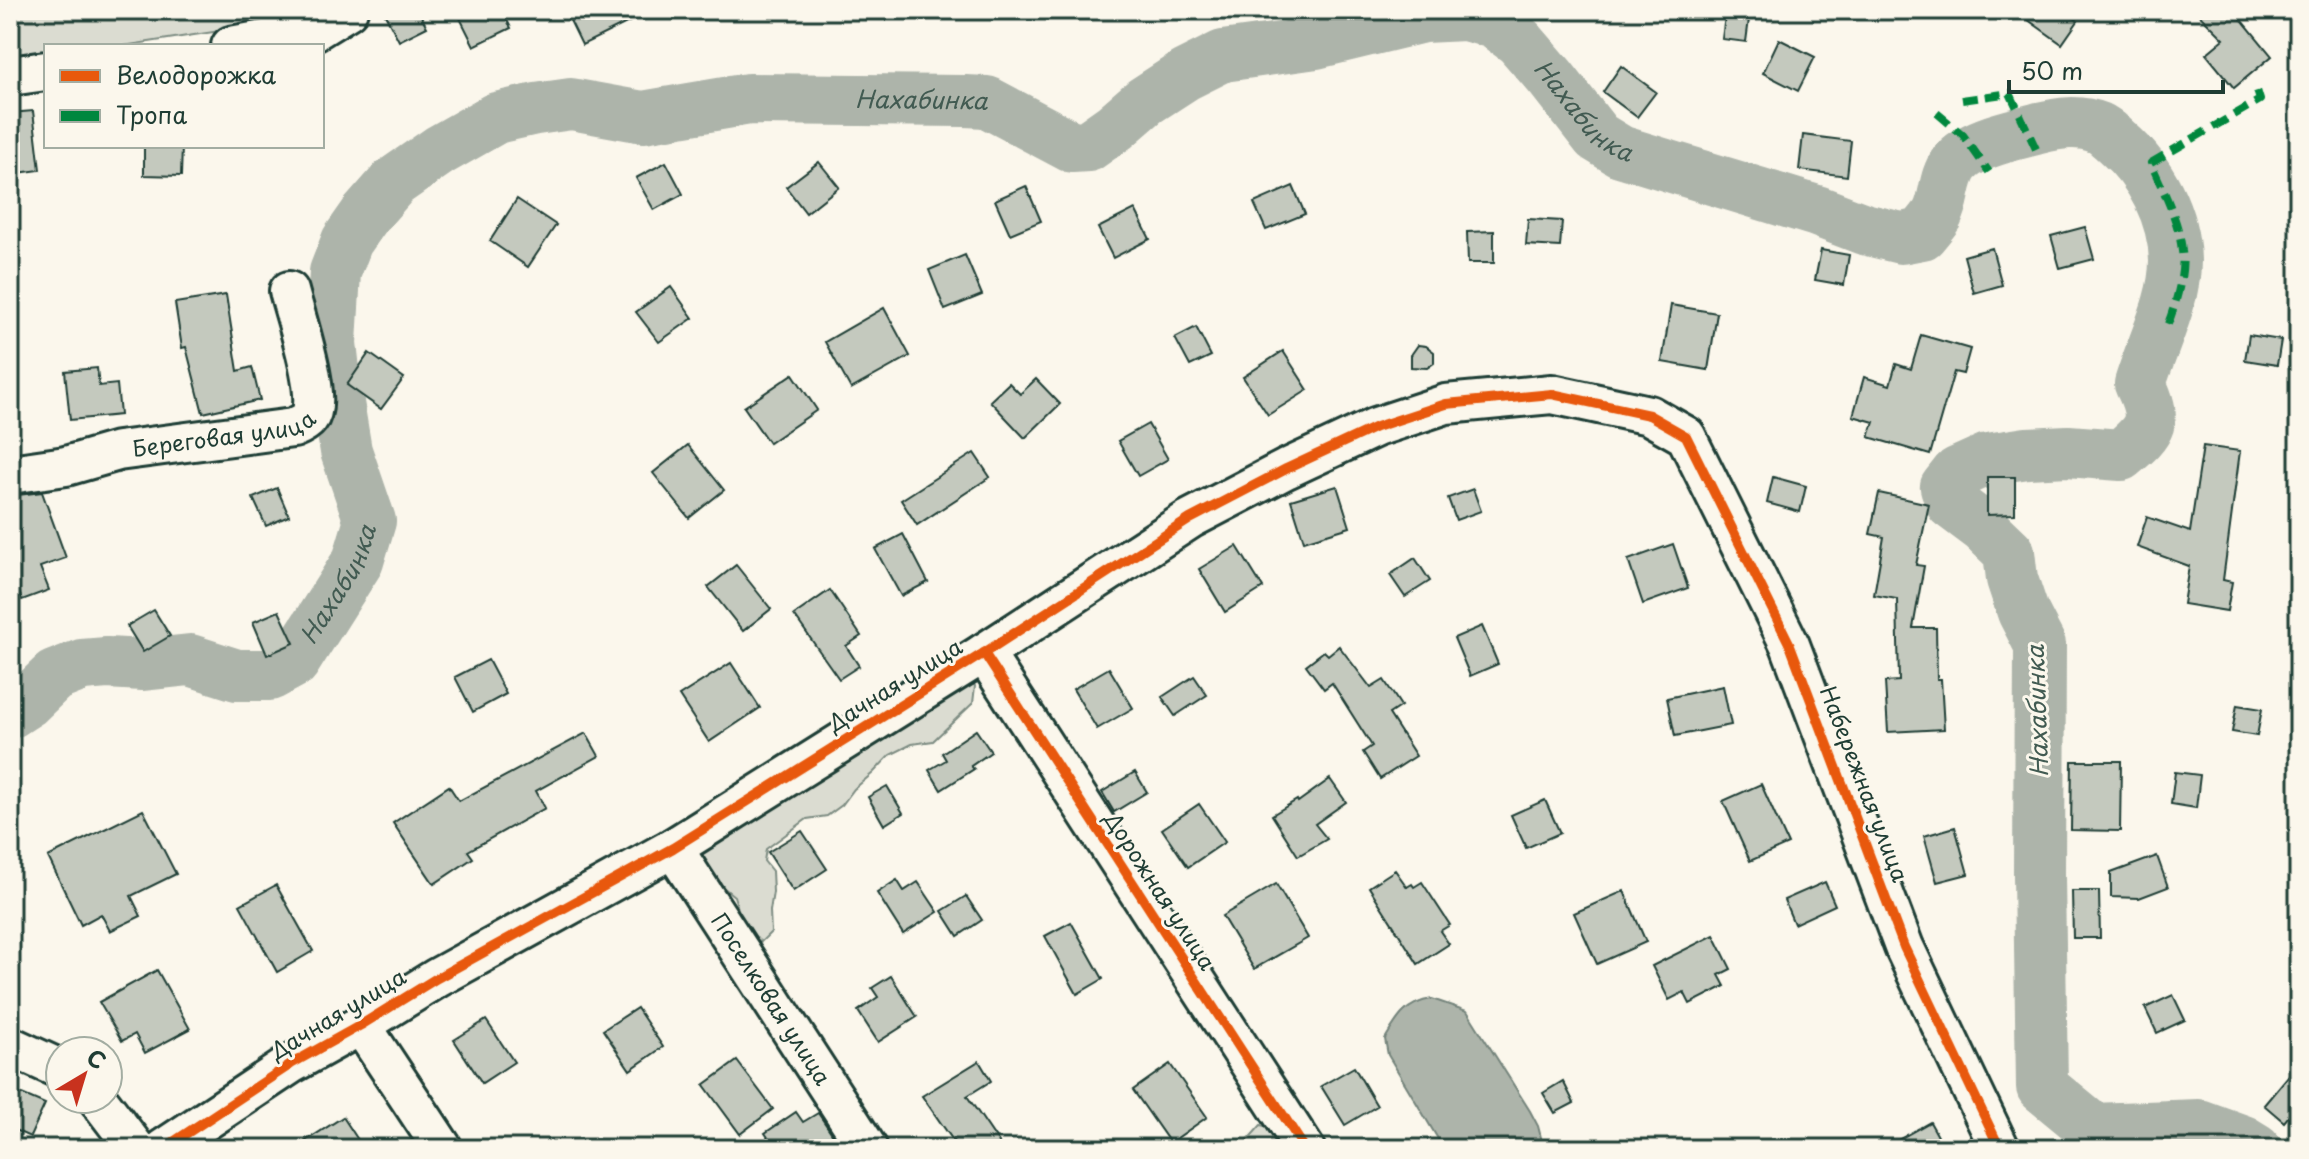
<svg xmlns="http://www.w3.org/2000/svg" width="2309" height="1159" font-family="'Playpen Sans',sans-serif">
<rect width="100%" height="100%" fill="#fbf7ec"/>
<filter id="ink" filterUnits="userSpaceOnUse"><feTurbulence type="fractalNoise" baseFrequency=".0125" numOctaves="2"/><feDisplacementMap in="SourceGraphic" scale="16" xChannelSelector="R" yChannelSelector="G"/><feConvolveMatrix kernelMatrix="1 2 1 2 8 2 1 2 1" color-interpolation-filters="sRGB"/></filter>
<g filter="url(#ink)">
<!-- green -->
<g fill="#dbdcd1" stroke="#7d8c82" stroke-width="2">
<path d="M10,10H312L297,19L123,46H46V58L10,63Z"/>
<path d="M966,676L975,686L973,703L933,741L912,744L890,755L873,773L854,789L842,805L827,816L807,819L766,849L764,861L772,871L773,892L770,911L771,932L761,942L744,928L734,896L701,869L697,849L714,832L735,833L756,813Z"/>
<path d="M1261,1125L1279,1130L1294,1149H1242L1244,1144Z"/>
</g>
<!-- water -->
<path fill="#adb4aa" stroke="#74847b" stroke-width="2" d="M1432,999L1467,1011L1530,1111L1538,1126L1544,1149H1444L1388,1055L1385,1039C1398,1017 1406,1003 1432,999Z"/>
<g fill="none" stroke-linecap="round" stroke-linejoin="round">
<!-- stream -->
<path stroke="#74847b" stroke-width="9" d="M1514,10L1597,137"/>
<!-- river -->
<path stroke="#adb4aa" stroke-width="52" id="s1" d="M10,713L27,702L54,676L82,665L107,663L143,665L190,660L237,675H270L294,662L358,561L370,521L346,451L337,397L331,343L335,272L347,241L366,214L394,182L440,150L496,118L536,109L571,104L643,117L749,99L965,101L987,102L1072,147L1088,146L1115,127L1145,101L1185,75L1223,56L1316,43L1423,17L1465,15L1494,23L1519,41L1551,78L1597,137L1620,151L1817,211L1864,229L1901,238L1922,234C1927,228 1933,221 1937,215C1946,198 1943,179 1955,163C1972,142 2014,135 2039,128C2059,123 2079,120 2099,128C2106,131 2112,138 2118,143C2151,172 2174,216 2175,261C2175,303 2152,344 2140,384C2158,421 2151,430 2121,455L2068,451L2027,453L1988,459L1957,473L1946,487L1952,504L1984,528L2009,552L2012,579L2023,612L2040,645L2039,875L2042,1087L2093,1129L2199,1125L2243,1141L2256,1149"/>
</g>
<!-- building -->
<g fill="#c4c9be" stroke="#1f3d34" stroke-width="2">
<path d="M383,10H418L427,27L399,41Z"/>
<path d="M456,10H502L511,28L474,46Z"/>
<path d="M565,10H653L582,45Z"/>
<path d="M2014,10H2064L2078,21L2062,44Z"/>
<path d="M2195,10H2234L2272,56L2234,88L2206,54L2224,39Z"/>
<path d="M1725,16L1749,19L1746,42L1722,39Z"/>
<path d="M1779,39L1815,57L1798,91L1763,73Z"/>
<path d="M1621,66L1656,92L1637,117L1603,92Z"/>
<path d="M33,111L40,170L10,174V113Z"/>
<path d="M1803,135L1851,141L1847,176L1799,170Z"/>
<path d="M144,146H182L181,176L144,175Z"/>
<path d="M666,162L683,194L654,210L636,178Z"/>
<path d="M819,162L839,187L806,213L786,187Z"/>
<path d="M1026,186L1041,221L1010,234L995,200Z"/>
<path d="M1293,186L1305,214L1266,230L1254,203Z"/>
<path d="M517,199L556,225L528,267L490,241Z"/>
<path d="M1135,209L1150,239L1113,258L1098,228Z"/>
<path d="M1528,219L1562,221L1560,247L1526,245Z"/>
<path d="M2085,227L2094,259L2060,268L2051,236Z"/>
<path d="M1494,231V263H1468L1467,232Z"/>
<path d="M1992,248L2002,285L1974,293L1964,256Z"/>
<path d="M1821,250L1849,255L1844,285L1815,280Z"/>
<path d="M965,255L982,295L945,310L929,270Z"/>
<path d="M671,287L693,318L659,342L636,312Z"/>
<path d="M226,295L238,371L252,367L260,400L203,413L186,347L182,348L175,303Z"/>
<path d="M1671,305L1717,313L1708,370L1662,362Z"/>
<path d="M884,308L910,356L851,389L825,342Z"/>
<path d="M1196,327L1211,356L1190,366L1175,338Z"/>
<path d="M1921,335L1970,349L1963,374L1954,372L1930,455L1869,437L1874,422L1853,416L1864,377L1890,385L1896,364L1911,369Z"/>
<path d="M2249,335L2281,340L2277,365L2245,360Z"/>
<path d="M1418,345L1426,346L1434,352V363L1427,368L1411,367V355Z"/>
<path d="M1283,351L1308,390L1268,415L1243,377Z"/>
<path d="M369,353L404,378L381,409L347,385Z"/>
<path d="M97,368L99,386L117,384L120,415L70,420L65,371Z"/>
<path d="M793,374L817,410L769,443L744,407Z"/>
<path d="M1036,379L1060,404L1025,438L990,401L1009,383L1020,394Z"/>
<path d="M1148,424L1168,459L1138,476L1118,441Z"/>
<path d="M688,445L724,490L689,518L653,473Z"/>
<path d="M2203,446L2240,451L2223,580L2232,582L2227,611L2183,604L2189,566L2137,547L2147,517L2190,532Z"/>
<path d="M974,453L990,477L917,525L901,500Z"/>
<path d="M1773,477L1806,486L1800,512L1767,503Z"/>
<path d="M1987,477H2015V514L1987,515Z"/>
<path d="M1337,486L1350,527L1304,541L1291,500Z"/>
<path d="M277,488L289,516L266,526L253,498Z"/>
<path d="M1473,489L1481,511L1456,520L1448,498Z"/>
<path d="M42,492L66,558L40,567L49,590L22,600L15,580L10,582V496Z"/>
<path d="M1879,493L1929,504L1916,565L1924,566L1913,628H1936L1937,679H1941L1944,729L1888,732L1885,682L1899,681L1897,599L1874,595L1884,537L1870,534Z"/>
<path d="M903,534L928,582L901,596L875,549Z"/>
<path d="M1673,544L1688,588L1643,604L1628,560Z"/>
<path d="M1237,546L1263,588L1225,612L1199,569Z"/>
<path d="M1415,558L1430,581L1405,597L1390,575Z"/>
<path d="M736,565L771,609L743,631L708,587Z"/>
<path d="M830,590L861,636L846,646L859,666L839,679L794,615Z"/>
<path d="M154,610L170,636L143,652L127,626Z"/>
<path d="M279,611L294,643L267,655L253,622Z"/>
<path d="M1482,626L1498,664L1470,676L1454,638Z"/>
<path d="M1339,646L1371,688L1384,680L1401,706L1389,714L1416,756L1380,779L1363,752L1372,746L1332,683L1324,689L1306,665L1324,651L1328,655Z"/>
<path d="M488,660L506,694L473,712L455,677Z"/>
<path d="M731,663L760,708L709,742L679,696Z"/>
<path d="M1109,668L1133,708L1097,729L1073,689Z"/>
<path d="M1194,676L1207,695L1175,716L1162,697Z"/>
<path d="M1723,686L1731,725L1675,736L1667,698Z"/>
<path d="M2237,705L2262,709L2257,736L2232,732Z"/>
<path d="M976,730L991,752L971,766L974,769L941,790L929,770L946,760L942,753Z"/>
<path d="M586,733L599,756L536,791L545,808L468,851L473,858L434,884L393,823L449,786L459,801Z"/>
<path d="M2072,761H2121L2120,831L2071,830Z"/>
<path d="M1135,772L1147,792L1114,812L1102,792Z"/>
<path d="M2175,772L2200,775L2196,808L2171,804Z"/>
<path d="M1330,779L1346,802L1315,824L1327,839L1298,856L1272,815L1297,800L1298,802Z"/>
<path d="M1761,784L1788,844L1750,861L1723,801Z"/>
<path d="M887,786L903,813L884,825L868,797Z"/>
<path d="M1545,800L1560,833L1526,848L1511,815Z"/>
<path d="M1199,804L1225,842L1188,867L1162,829Z"/>
<path d="M143,810L176,874L131,896L141,916L110,931L101,914L81,925L48,857Z"/>
<path d="M1955,827L1968,874L1937,882L1924,836Z"/>
<path d="M802,831L827,869L793,891L768,852Z"/>
<path d="M2157,856L2168,887L2139,898L2111,897V873Z"/>
<path d="M1395,870L1407,887L1412,884L1414,887L1422,882L1450,925L1440,931L1449,944L1418,964L1369,887Z"/>
<path d="M897,880L904,891L918,882L938,912L903,934L877,893Z"/>
<path d="M1825,882L1835,905L1794,924L1784,900Z"/>
<path d="M1276,884L1308,938L1254,969L1222,916Z"/>
<path d="M276,885L313,951L277,972L240,905Z"/>
<path d="M1624,891L1646,942L1597,964L1574,913Z"/>
<path d="M2072,891H2099L2100,938H2073Z"/>
<path d="M966,896L982,920L958,936L942,911Z"/>
<path d="M1071,922L1103,979L1077,994L1045,936Z"/>
<path d="M1714,935L1731,969L1719,975L1725,986L1690,1004L1684,992L1669,1000L1652,966Z"/>
<path d="M157,970L190,1029L145,1053L135,1034L122,1041L99,1002Z"/>
<path d="M891,976L917,1017L878,1042L858,1011L878,997L872,988Z"/>
<path d="M2173,995L2185,1020L2157,1033L2145,1008Z"/>
<path d="M637,1008L663,1047L630,1070L603,1030Z"/>
<path d="M486,1020L514,1062L482,1083L454,1040Z"/>
<path d="M737,1061L773,1109L740,1134L704,1085Z"/>
<path d="M979,1061L991,1081L967,1096L1003,1149H959L922,1096Z"/>
<path d="M2299,1063V1104L2284,1122L2264,1105Z"/>
<path d="M1170,1064L1207,1117L1170,1143L1133,1090Z"/>
<path d="M1354,1067L1377,1106L1345,1125L1321,1086Z"/>
<path d="M1563,1081L1574,1103L1555,1113L1543,1093Z"/>
<path d="M10,1089L45,1104L30,1137L10,1128Z"/>
<path d="M796,1112L803,1122L818,1113L835,1138L818,1149H776L765,1133Z"/>
<path d="M343,1117L364,1149H293Z"/>
<path d="M1930,1122L1945,1149H1882Z"/>
</g>
<g fill="none" stroke-linecap="round" stroke-linejoin="round">
<!-- minor casing -->
<g stroke="#1f3d34" stroke-width="44">
<g id="minor">
<path d="M231,46L314,31L348,10"/>
<path d="M10,76L46,71"/>
<path id="s2" d="M10,474L66,466L118,451L293,428C298,426 306,422 309,418C324,400 295,315 289,291"/>
<path d="M984,653L1305,1149"/>
<path id="s3" d="M673,848L868,1149"/>
<path d="M361,1025L443,1149"/>
<path d="M10,1046L60,1069"/>
<path d="M98,1099L136,1149"/>
<path d="M163,1149L291,1064L361,1025L437,978L673,848L984,653L1190,519L1286,469L1376,427L1446,404L1552,394L1649,415L1686,436L1790,645L1904,947L2000,1149"/>
</g>
</g>
<!-- minor -->
<use href="#minor" stroke="#fbf7ec" stroke-width="38"/>
<!-- quiet -->
<g stroke="#00873e" stroke-width="8" stroke-dasharray="16 8" stroke-linecap="butt">
<path d="M1962,100L2010,93L2036,149"/>
<path d="M1937,113L1963,135L1989,172"/>
<path d="M2168,324C2176,303 2185,273 2182,251C2179,220 2163,191 2151,163L2260,100L2255,84"/>
</g>
<!-- cycleway casing -->
<g stroke="#fbf7ec" stroke-width="15">
<g id="cycleway">
<path d="M984,653L1305,1149"/>
<path d="M163,1149L291,1064L361,1025L437,978L673,848L984,653L1190,519L1286,469L1376,427L1446,404L1552,394L1649,415L1686,436L1790,645L1904,947L2000,1149"/>
</g>
</g>
<!-- cycleway -->
<use href="#cycleway" stroke="#e8590c" stroke-width="10"/>
</g>
</g>
<g text-anchor="middle" stroke-width="6" stroke-linejoin="round" paint-order="stroke">
<!-- street labels -->
<g font-size="22" fill="#1f3d34" stroke="#fbf7ec">
<text dy="8" stroke="none"><textPath href="#s2" startOffset="218">Береговая улица</textPath></text>
<text transform="translate(895 685) rotate(-32)" y="8">Дачная улица</text>
<text transform="translate(1864 784) rotate(69)" y="8">Набережная улица</text>
<text transform="translate(1160 891) rotate(57)" y="8">Дорожная улица</text>
<text dy="8" stroke="none"><textPath href="#s3" startOffset="180">Поселковая улица</textPath></text>
<text transform="translate(338 1014) rotate(-31)" y="8">Дачная улица</text>
</g>
<!-- water labels -->
<g font-size="24" font-style="italic" fill="#425b52" stroke="#fbf7ec">
<text dy="8" stroke="none"><textPath href="#s1" startOffset="1380">Нахабинка</textPath></text>
<text dy="8" stroke="none"><textPath href="#s1" startOffset="2124">Нахабинка</textPath></text>
<text dy="8" stroke="none"><textPath href="#s1" startOffset="396">Нахабинка</textPath></text>
<text transform="translate(2038 711) rotate(-92)" y="8">Нахабинка</text>
</g>
</g>
<!-- margin -->
<rect width="2309" height="1159" fill="none" stroke="#fbf7ec" stroke-width="40"/>
<rect x="20" y="20" width="2269" height="1119" fill="none" stroke="#1f3d34" stroke-width="3" filter="url(#ink)"/>
<!-- legend -->
<rect x="44" y="44" width="280" height="104" fill="#fbf7ec" stroke="#a3ada2" stroke-width="2"/>
<rect x="60" y="70" width="40" height="12" fill="#e8590c" stroke="#a3ada2" stroke-width="2"/>
<text x="116" y="84" font-size="24" fill="#1f3d34">Велодорожка</text>
<rect x="60" y="110" width="40" height="12" fill="#00873e" stroke="#a3ada2" stroke-width="2"/>
<text x="116" y="124" font-size="24" fill="#1f3d34">Тропа</text>
<!-- north arrow -->
<g transform="translate(84 1075) rotate(38)"><circle r="38" fill="#fbf7ec" stroke="#a3ada2" stroke-width="2"/>
<path d="M0-6L14 30L0 20L-14 30Z" fill="#c8321e"/>
<text y="-12" font-size="22" font-weight="bold" text-anchor="middle" fill="#1f3d34">С</text>
</g>
<!-- scale -->
<path d="M2009 80v12h214v-12" fill="none" stroke="#1f3d34" stroke-width="4"/>
<text x="2021" y="80" font-size="24" fill="#1f3d34" stroke="#fbf7ec" stroke-width="6" paint-order="stroke">50 m</text>
</svg>
